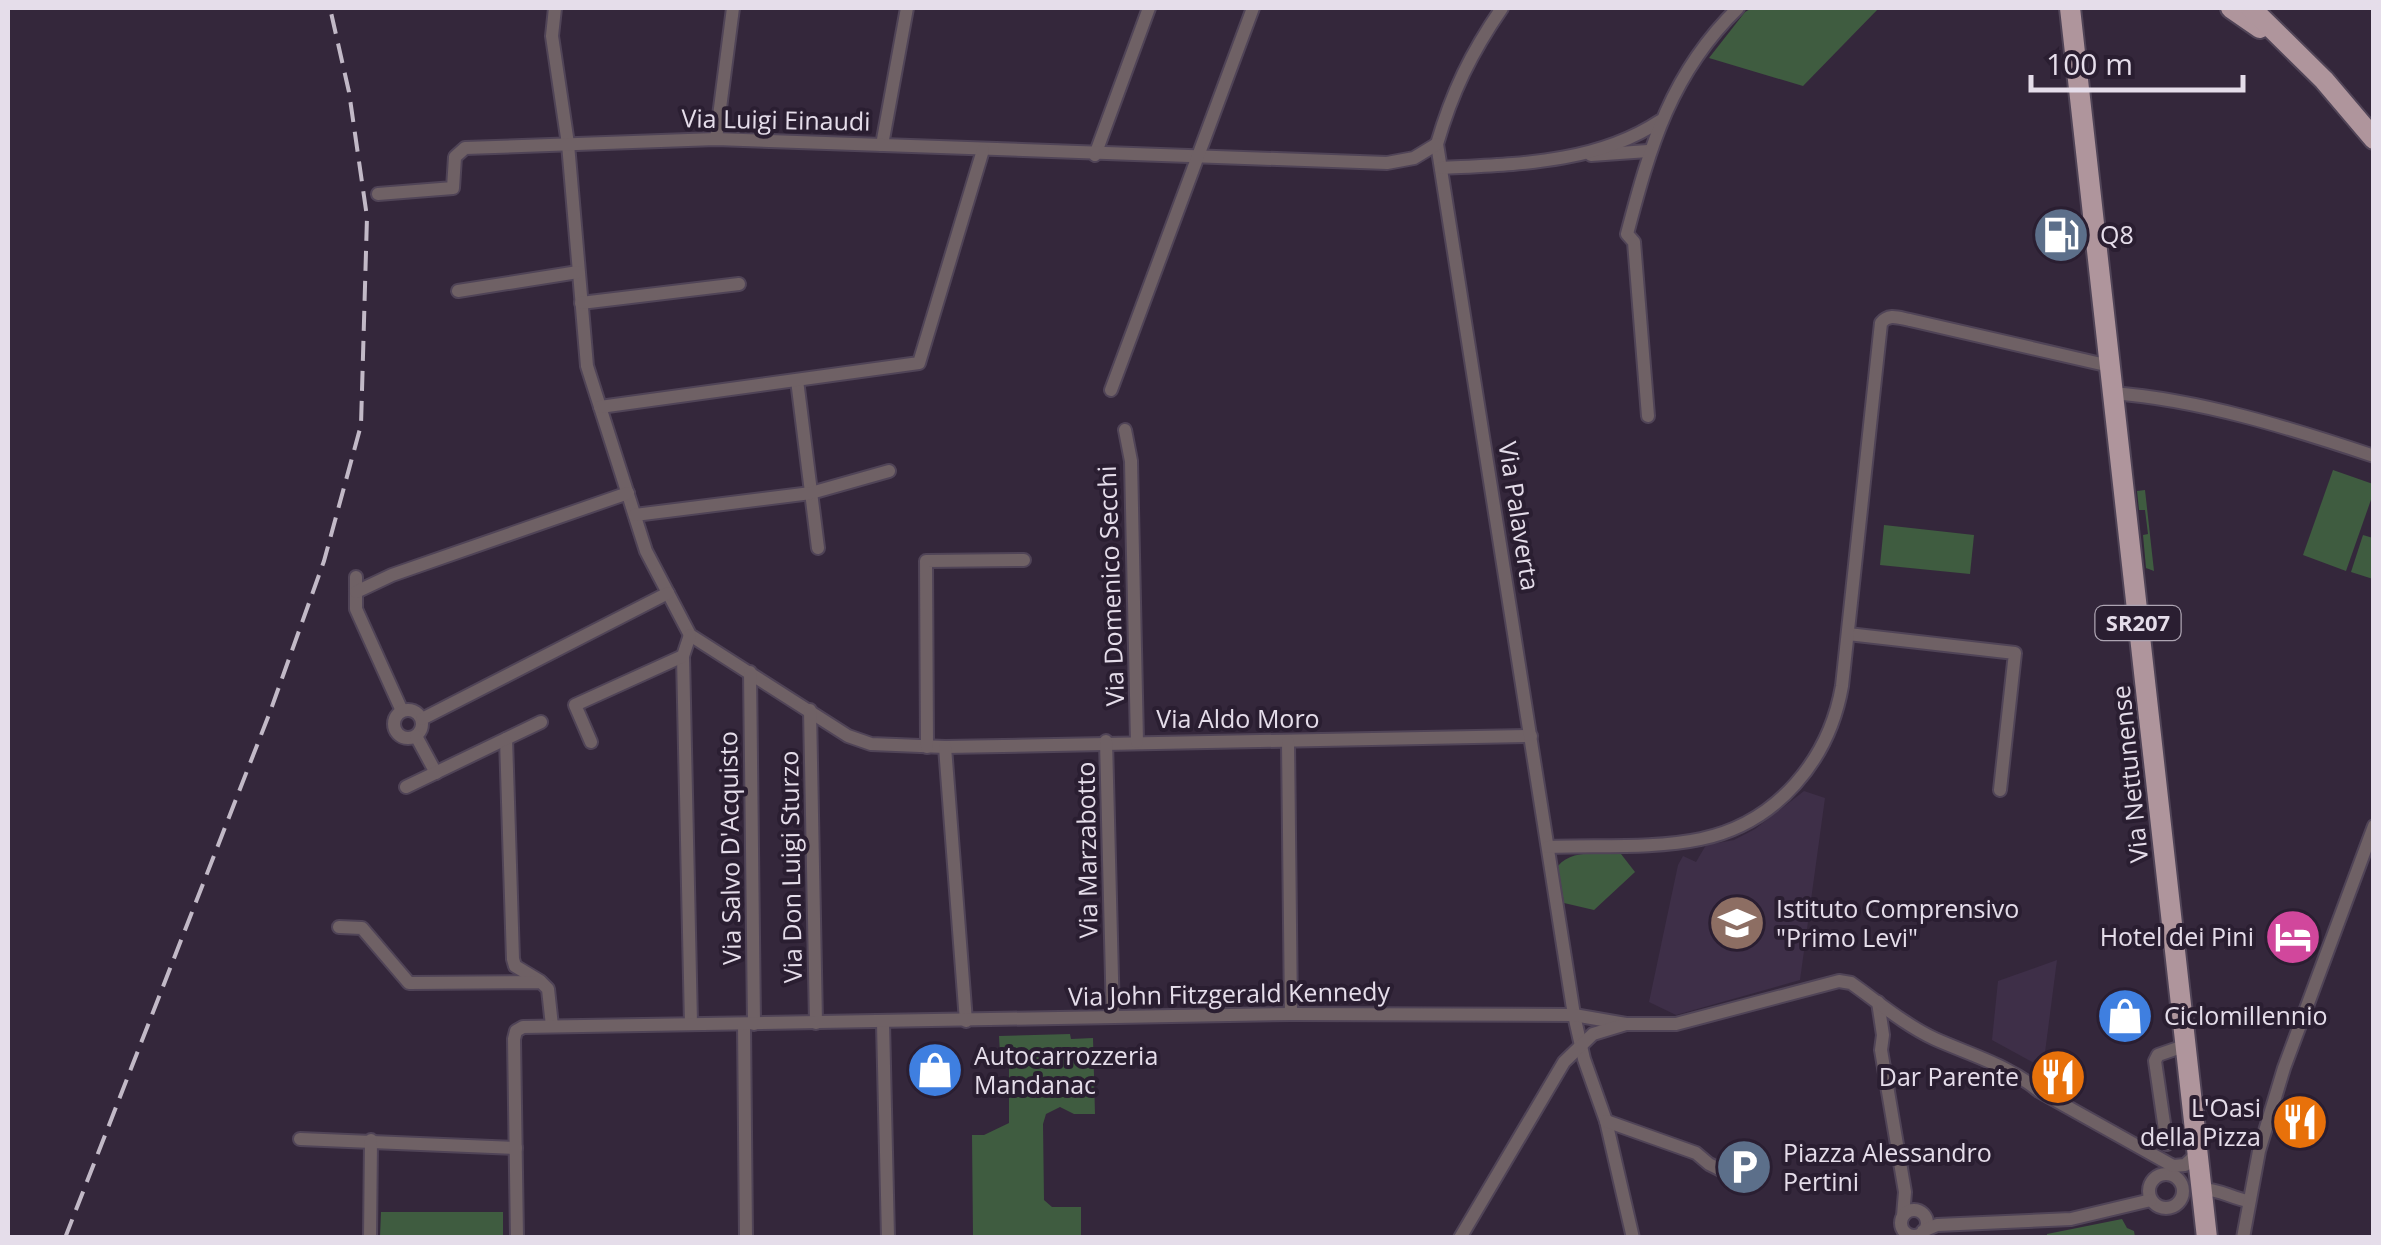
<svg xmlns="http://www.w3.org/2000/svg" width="2381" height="1245" font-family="'Open Sans',sans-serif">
<rect width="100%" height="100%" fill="#34273b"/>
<!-- built -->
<g fill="#3e2f48">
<path d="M1804,791L1825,798L1800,980L1676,1015L1649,1002L1678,865L1683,856L1696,862L1706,845L1734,840L1755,829Z"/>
<path d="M2057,960L2043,1068L1992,1040L1998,981Z"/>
</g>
<!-- green -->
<g fill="#3f5c40">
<path d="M1752,8H1879L1803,86L1709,58L1745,12Z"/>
<path d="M2333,470L2373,484V494L2346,571L2303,555Z"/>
<path d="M2145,490L2154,571L2146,568L2143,535L2148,534L2145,510H2139L2137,491Z"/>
<path d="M1884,525L1974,535L1970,574L1880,565Z"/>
<path d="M2363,535L2373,538V579L2351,572Z"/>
<path d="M1621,854L1635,872L1594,910L1564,903L1558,866C1572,849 1600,854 1621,854Z"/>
<path d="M1070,1034L1071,1039L1093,1038L1095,1114H1074L1060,1107L1046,1114L1043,1124L1044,1200L1052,1207H1081V1237H973L972,1135H984L1009,1123V1054H1000L999,1036Z"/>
<path d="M381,1212H503V1237H380Z"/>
<path d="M2122,1219L2127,1228L2134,1231L2135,1237H2047V1234Z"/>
</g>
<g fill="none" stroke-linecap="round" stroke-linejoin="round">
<!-- street casing -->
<g stroke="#504457" stroke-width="16">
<g id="street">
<path d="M555,8L552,36L568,144L587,366L646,551L690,635L848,736L871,744L945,747L1531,736"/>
<path d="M1502,8C1471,53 1452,92 1437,144L1574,1015L1584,1059L1606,1121L1633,1238"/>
<path d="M716,139L733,8"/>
<path d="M882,145L907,8"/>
<path d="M1095,155L1149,8"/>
<path d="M1591,155L1648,151"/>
<path d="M1441,168C1516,164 1595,164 1660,121"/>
<path d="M378,194L453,188L455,157L465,148L716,139L1387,163L1414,158L1437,144"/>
<path d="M458,291L578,272"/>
<path d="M581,303L739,284"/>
<path d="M797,380L818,548"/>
<path d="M1111,390L1253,8"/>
<path d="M2113,393C2201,400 2290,428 2374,456"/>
<path d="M600,407L919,363L983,150"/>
<path d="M1648,416L1634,242L1627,234C1650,146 1671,73 1738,8"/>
<path d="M1125,430L1131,461L1137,742"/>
<path d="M635,515L811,493L889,471"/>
<path d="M356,577V609L402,711"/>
<path d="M356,592L392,575L628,493"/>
<path d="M1848,634L2015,653L2000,790"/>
<path d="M683,656L691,1024"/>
<path d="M750,672L754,1024"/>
<circle cx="408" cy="724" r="14"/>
<path d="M810,710L816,1023"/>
<path d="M422,719L668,593"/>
<path d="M416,736L436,773"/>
<path d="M506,739L513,959L515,966L540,981"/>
<path d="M1106,741L1113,1017"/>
<path d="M591,742L575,705L683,656L690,635"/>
<path d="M1288,742L1291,1014"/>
<path d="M927,747L926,561L1024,560"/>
<path d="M945,747L966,1021"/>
<path d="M406,787L541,722"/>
<path d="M1548,847C1596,845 1654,849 1701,839C1777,823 1829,760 1842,686L1881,323C1889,313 1899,318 1910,320L2110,366"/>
<path d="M339,927L362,928L409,983L541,982L548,989L552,1026"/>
<path d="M1878,1002L1883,1035L1881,1050L1905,1192L1903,1216"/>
<path d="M883,1023L888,1238"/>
<path d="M744,1024L746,1238"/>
<path d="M1606,1121L1696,1153L1709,1164L1735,1177"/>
<path d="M300,1139L516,1148"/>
<path d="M2167,1144L2155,1061L2158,1055L2184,1046"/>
<circle cx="2166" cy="1191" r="17"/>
<path d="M2202,1189C2218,1189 2232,1198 2248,1201"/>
<circle cx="1914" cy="1223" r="13"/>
<path d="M370,1238L371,1140"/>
<path d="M517,1238L514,1039L516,1031L523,1027L1291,1014L1574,1015L1626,1024"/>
<path d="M1460,1238L1564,1062L1593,1034L1626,1024H1676L1839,981L1851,983C1878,1002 1905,1025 1935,1039C1971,1055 2008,1065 2039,1091L2173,1166L2185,1165L2197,1154"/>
<path d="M1922,1238L1923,1231L1937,1225L2071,1219L2151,1200"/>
<path d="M2243,1238L2259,1151L2284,1068L2374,826"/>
</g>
</g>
<!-- primary casing -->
<g stroke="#504457" stroke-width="24">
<g id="primary">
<path d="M2070,8L2207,1238"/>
<path d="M2231,8L2260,28"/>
<path d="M2251,8L2324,80L2374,139"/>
</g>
</g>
<!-- street -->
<use href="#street" stroke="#6f6165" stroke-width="12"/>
<!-- primary -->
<use href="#primary" stroke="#af959c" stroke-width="20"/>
<!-- rail -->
<path stroke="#c2b9c7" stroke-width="4" stroke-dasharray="20 10" stroke-linecap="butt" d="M65,1238L270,712L324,561L361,425L367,217L349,92L330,8"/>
</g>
<!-- icons -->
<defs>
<g id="fuel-disc" transform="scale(2.875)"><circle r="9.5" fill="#5c6f8a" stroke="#2a1e31"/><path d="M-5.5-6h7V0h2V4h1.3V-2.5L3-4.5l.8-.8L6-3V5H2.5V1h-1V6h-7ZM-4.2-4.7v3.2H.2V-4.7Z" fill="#fff"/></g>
<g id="school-disc" transform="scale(2.875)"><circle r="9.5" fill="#8d6e63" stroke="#2a1e31"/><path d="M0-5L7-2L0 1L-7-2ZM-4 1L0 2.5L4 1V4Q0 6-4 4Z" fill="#fff"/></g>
<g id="hotel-disc" transform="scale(2.875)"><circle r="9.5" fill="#d1479c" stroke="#2a1e31"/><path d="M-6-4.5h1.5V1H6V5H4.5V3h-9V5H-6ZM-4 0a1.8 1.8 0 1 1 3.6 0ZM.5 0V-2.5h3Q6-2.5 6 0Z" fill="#fff"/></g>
<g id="shop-disc" transform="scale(2.875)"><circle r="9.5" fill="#3f7fe0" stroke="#2a1e31"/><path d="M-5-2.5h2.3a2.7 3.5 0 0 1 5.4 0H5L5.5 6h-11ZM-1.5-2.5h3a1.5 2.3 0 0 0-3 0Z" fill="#fff"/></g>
<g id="restaurant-disc" transform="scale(2.875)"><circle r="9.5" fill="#e8710a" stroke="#2a1e31"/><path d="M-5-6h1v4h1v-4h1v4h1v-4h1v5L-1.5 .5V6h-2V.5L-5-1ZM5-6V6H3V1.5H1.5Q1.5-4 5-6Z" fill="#fff"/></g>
<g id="parking-disc" transform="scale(2.875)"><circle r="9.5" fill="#5c6f8a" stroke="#2a1e31"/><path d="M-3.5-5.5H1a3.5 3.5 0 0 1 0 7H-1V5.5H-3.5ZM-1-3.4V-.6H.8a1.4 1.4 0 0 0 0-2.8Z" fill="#fff"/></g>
</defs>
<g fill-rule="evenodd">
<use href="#fuel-disc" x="2061" y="235"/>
<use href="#school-disc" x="1737" y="923"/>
<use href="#hotel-disc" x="2293" y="937"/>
<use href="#shop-disc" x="2125" y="1016"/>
<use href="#shop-disc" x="935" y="1070"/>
<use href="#restaurant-disc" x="2058" y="1077"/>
<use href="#restaurant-disc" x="2300" y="1122"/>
<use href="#parking-disc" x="1744" y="1167"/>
</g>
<g text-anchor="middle" stroke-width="8" stroke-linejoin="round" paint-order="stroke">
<!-- shield labels -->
<rect fill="#2a1e31" stroke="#ada4b2" stroke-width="2.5" x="2095.5" y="606" width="85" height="34" rx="8"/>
<g font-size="22" font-weight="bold" fill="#e5ddea">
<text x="2138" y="631">SR207</text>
</g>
<!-- street labels -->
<g font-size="25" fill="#e5ddea" stroke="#2a1e31">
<text transform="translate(776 120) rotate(1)" y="9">Via Luigi Einaudi</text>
<text transform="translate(1519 516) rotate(81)" y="9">Via Palaverta</text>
<text transform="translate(1111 586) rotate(-92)" y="9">Via Domenico Secchi</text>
<text x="1238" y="728">Via Aldo Moro</text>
<text transform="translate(2130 774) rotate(-96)" y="9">Via Nettunense</text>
<text transform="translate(730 848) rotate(-91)" y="9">Via Salvo D'Acquisto</text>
<text transform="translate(1087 850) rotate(-91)" y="9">Via Marzabotto</text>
<text transform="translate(791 867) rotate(-91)" y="9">Via Don Luigi Sturzo</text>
<text transform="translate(1229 994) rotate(-1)" y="9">Via John Fitzgerald Kennedy</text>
</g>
<!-- poi labels -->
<g font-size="25" fill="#e5ddea" stroke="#2a1e31" text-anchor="start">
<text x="2100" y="244">Q8</text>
<text x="1776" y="918">Istituto Comprensivo<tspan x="1776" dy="29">"Primo Levi"</tspan></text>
<text x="2254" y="946" text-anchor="end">Hotel dei Pini</text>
<text x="2164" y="1025">Ciclomillennio</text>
<text x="974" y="1065">Autocarrozzeria<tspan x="974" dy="29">Mandanac</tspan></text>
<text x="2019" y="1086" text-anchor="end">Dar Parente</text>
<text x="2261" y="1117" text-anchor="end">L'Oasi<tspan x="2261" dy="29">della Pizza</tspan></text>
<text x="1783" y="1162">Piazza Alessandro<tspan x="1783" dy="29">Pertini</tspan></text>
</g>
</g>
<!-- border -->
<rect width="2381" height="1245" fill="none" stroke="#e5ddea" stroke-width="20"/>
<!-- scale -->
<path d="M2031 75v15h212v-15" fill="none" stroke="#e5ddea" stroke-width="5"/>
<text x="2046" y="75" font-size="30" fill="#e5ddea" stroke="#2a1e31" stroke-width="8" paint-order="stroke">100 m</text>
</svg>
